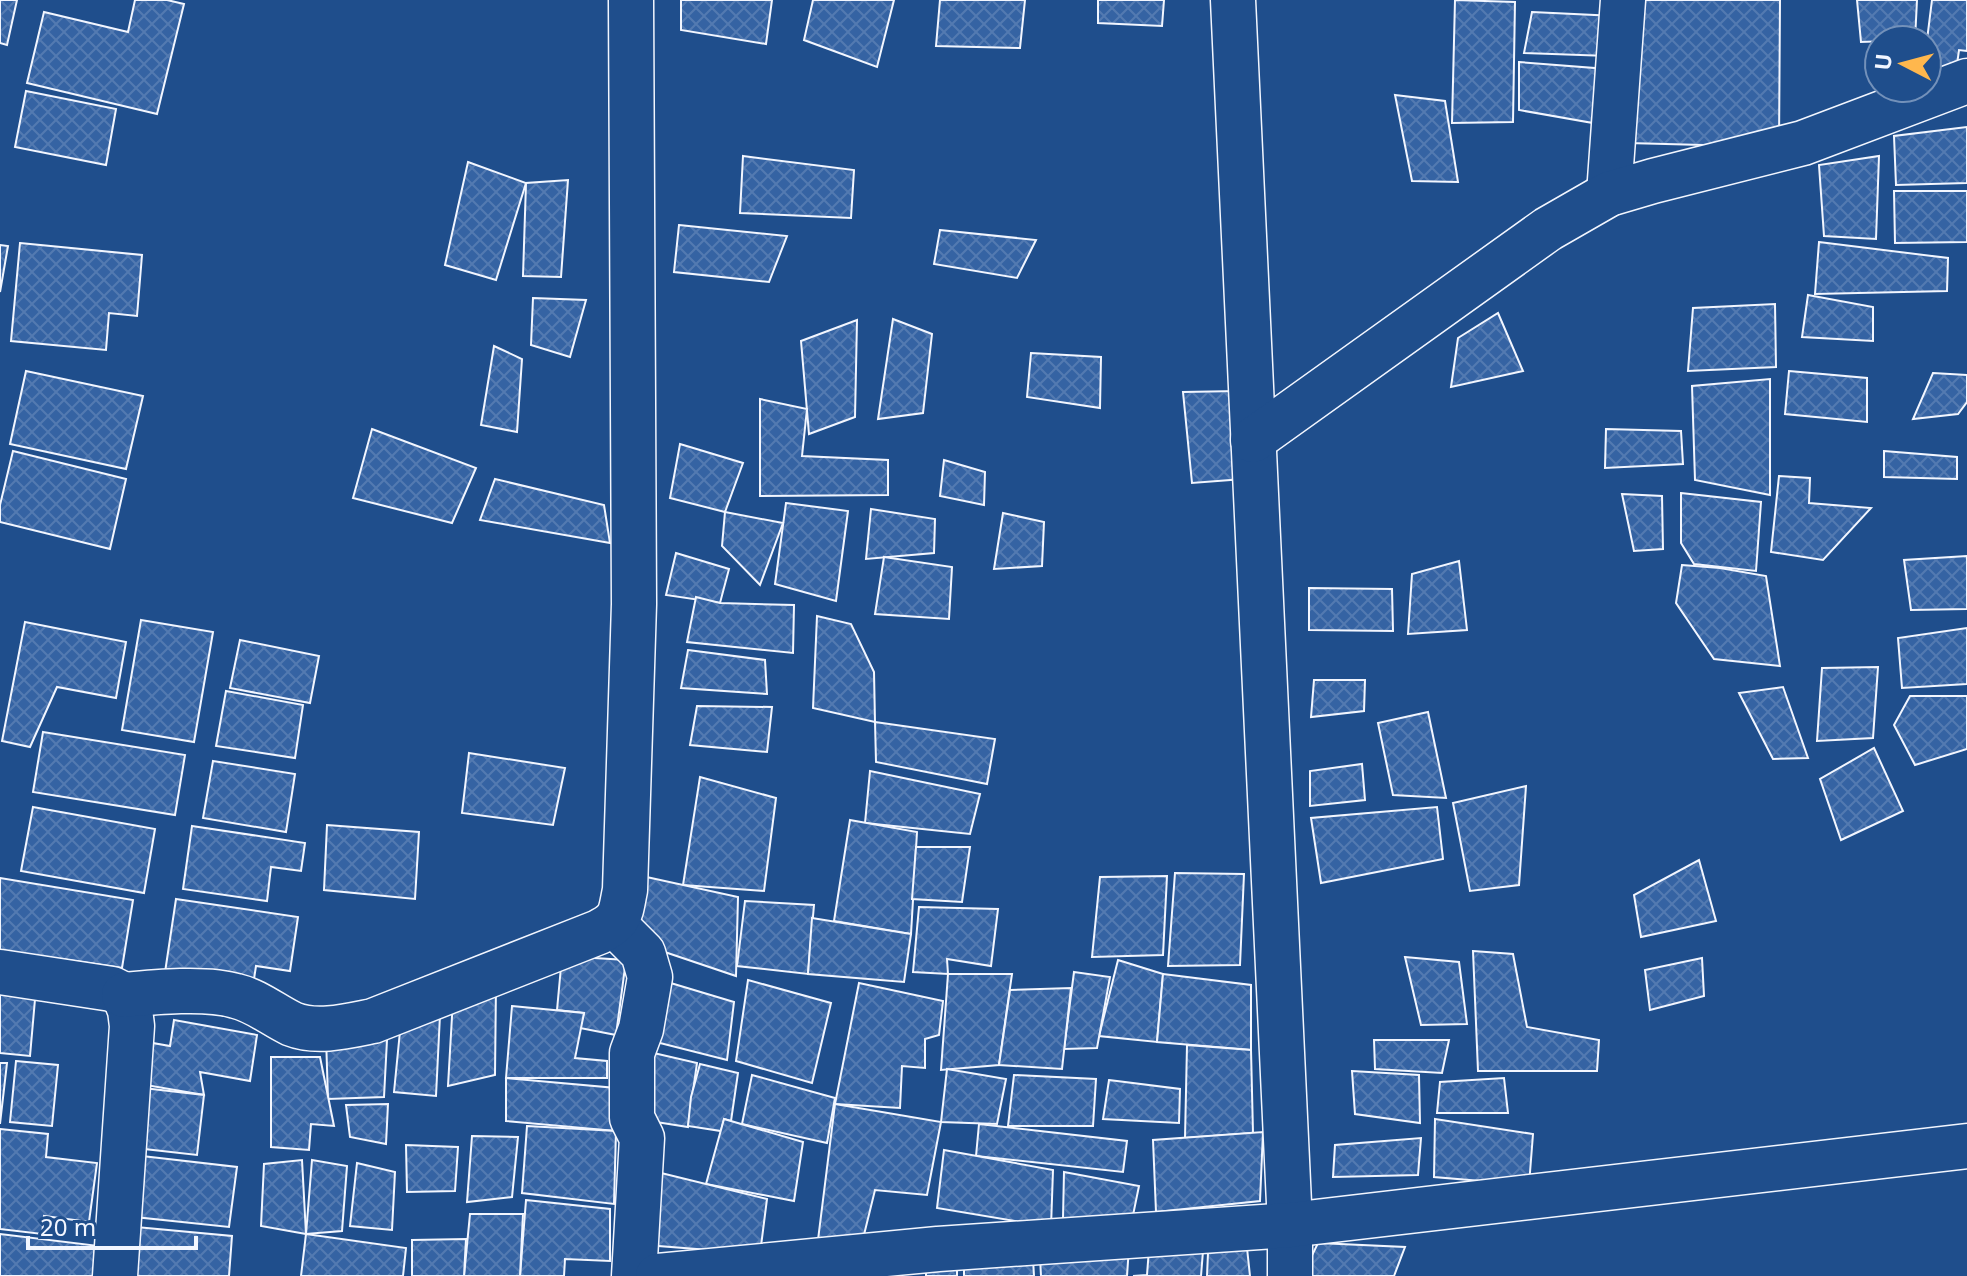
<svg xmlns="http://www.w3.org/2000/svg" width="1967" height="1276" font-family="'Noto Sans',sans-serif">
<defs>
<pattern id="building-cross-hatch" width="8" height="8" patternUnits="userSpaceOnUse" patternTransform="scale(2)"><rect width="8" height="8" fill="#3563a3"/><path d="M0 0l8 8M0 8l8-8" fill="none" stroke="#537ab1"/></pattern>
</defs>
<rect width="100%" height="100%" fill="#1f4e8c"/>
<!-- building -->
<g fill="url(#building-cross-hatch)" stroke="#f2f6ff" stroke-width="2">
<path d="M0,0H17L7,45L0,43Z"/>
<path d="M135,0H167L184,4L157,114L27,83L44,12L128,32Z"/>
<path d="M681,0H772L766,44L681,30Z"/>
<path d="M813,0H894L877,67L804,40Z"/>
<path d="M940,0H1025L1020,48L936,46Z"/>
<path d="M1098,0H1164L1162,26L1098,23Z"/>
<path d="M1455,0L1515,2L1513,122L1452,123Z"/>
<path d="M1642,0H1780L1779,147L1628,143Z"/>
<path d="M1857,0H1917L1915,40L1861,42Z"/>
<path d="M1932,0H1967V51L1959,50L1956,72L1927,68V40Z"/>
<path d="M1532,12L1615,16L1608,56L1524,53Z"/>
<path d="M1519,62L1607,69L1593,123L1519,110Z"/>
<path d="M26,91L116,109L106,165L15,147Z"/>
<path d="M1395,95L1445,101L1458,182L1412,181Z"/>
<path d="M1967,127V183L1896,185L1894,136Z"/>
<path d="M743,156L854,170L851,218L740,213Z"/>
<path d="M1879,156L1876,239L1824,236L1819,165Z"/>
<path d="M468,162L526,183L496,280L445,265Z"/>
<path d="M568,180L561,277L523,276L526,183Z"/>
<path d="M1894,191H1967V242L1895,243Z"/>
<path d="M679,225L787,236L769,282L674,272Z"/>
<path d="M940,230L1036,240L1017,278L934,264Z"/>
<path d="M1819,242L1948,258L1947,291L1815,294Z"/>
<path d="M20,243L142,255L137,316L109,313L106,350L11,341Z"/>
<path d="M0,245L8,246L0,292Z"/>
<path d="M1808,295L1873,307V341L1802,337Z"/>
<path d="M533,298L586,300L570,357L531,345Z"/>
<path d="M1775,304L1776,367L1688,371L1693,308Z"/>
<path d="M1498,313L1523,371L1451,387L1458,338Z"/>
<path d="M893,319L932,334L923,413L878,419Z"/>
<path d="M857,320L855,417L809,434L801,341Z"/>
<path d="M494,346L522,359L517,432L481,425Z"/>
<path d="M1031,353L1101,357L1100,408L1027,397Z"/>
<path d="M26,371L143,396L126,469L10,444Z"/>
<path d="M1789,371L1867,378V422L1785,414Z"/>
<path d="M1933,373L1967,375V402L1958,414L1913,419Z"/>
<path d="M1770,379V495L1695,480L1692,386Z"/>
<path d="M1238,391L1243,479L1192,483L1183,392Z"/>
<path d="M760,399L807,409L802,456L888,460V495L760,496Z"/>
<path d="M372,429L476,468L452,523L353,498Z"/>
<path d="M1606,429L1681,431L1683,464L1605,468Z"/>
<path d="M680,444L743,463L725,512L670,498Z"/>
<path d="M13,451L126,479L110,549L0,522V505Z"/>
<path d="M1884,451L1957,457V479L1884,477Z"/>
<path d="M944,460L985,472L984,505L940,496Z"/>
<path d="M1779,476L1810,478L1809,503L1871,508L1823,560L1771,552Z"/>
<path d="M495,479L604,505L610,543L480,520Z"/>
<path d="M1681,493L1761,502L1756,571L1694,564L1681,543Z"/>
<path d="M1622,494L1662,496L1663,549L1634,551Z"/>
<path d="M786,503L848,511L836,601L775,584Z"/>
<path d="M871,509L935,519L934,553L866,559Z"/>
<path d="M725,512L783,523L760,585L722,546Z"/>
<path d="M1003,513L1044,522L1042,566L994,569Z"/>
<path d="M676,553L729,569L720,603L666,595Z"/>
<path d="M1967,556V609L1911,610L1904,560Z"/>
<path d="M884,557L952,567L949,619L875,614Z"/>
<path d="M1459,561L1467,630L1408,634L1412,574Z"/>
<path d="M1682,565L1720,568L1766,576L1780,666L1714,659L1676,603Z"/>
<path d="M1309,588L1392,589L1393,631L1309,630Z"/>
<path d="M696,597L720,603L794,605L793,653L687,642Z"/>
<path d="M817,616L851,624L874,672L875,722L813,708Z"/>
<path d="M141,620L213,632L194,742L122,730Z"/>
<path d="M25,622L126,642L116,698L57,687L30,747L2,741Z"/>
<path d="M1967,628V684L1902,688L1898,638Z"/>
<path d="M240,640L319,656L310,703L230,688Z"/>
<path d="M688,650L765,660L767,694L681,688Z"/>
<path d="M1878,667L1873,738L1817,741L1822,668Z"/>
<path d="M1314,680H1365L1364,711L1311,717Z"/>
<path d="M1783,687L1808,758L1773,759L1739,693Z"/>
<path d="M226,691L303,705L295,758L216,746Z"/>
<path d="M1910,696H1967V749L1915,765L1894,725Z"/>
<path d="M697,706L772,707L767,752L690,745Z"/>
<path d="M1428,712L1446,798L1393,795L1378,723Z"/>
<path d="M875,722L995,739L987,784L876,762Z"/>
<path d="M43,732L185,755L175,815L33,792Z"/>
<path d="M1874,748L1903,811L1841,840L1820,779Z"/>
<path d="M469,753L565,768L553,825L462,813Z"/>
<path d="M213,761L295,774L286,832L203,818Z"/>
<path d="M1362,764L1365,800L1310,806V771Z"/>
<path d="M870,771L980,794L970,834L865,823Z"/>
<path d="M700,777L776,798L764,891L683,885Z"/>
<path d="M1526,786L1519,885L1470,891L1453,803Z"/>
<path d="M33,807L155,829L144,893L21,871Z"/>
<path d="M1437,807L1443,859L1321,883L1311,818Z"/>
<path d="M850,820L917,832L911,934L834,921Z"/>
<path d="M327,825L419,832L415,899L324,890Z"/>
<path d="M192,826L305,843L301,871L271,867L267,901L183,889Z"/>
<path d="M916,847H970L962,902L912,899Z"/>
<path d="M1699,860L1716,921L1641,937L1634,895Z"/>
<path d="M1175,873L1244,874L1240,965L1168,966Z"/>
<path d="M642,876L738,897L736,976L638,943Z"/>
<path d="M1167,876L1163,955L1092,957L1100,877Z"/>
<path d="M0,878L133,900L122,968L61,959L60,969L0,960Z"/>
<path d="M176,899L298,917L290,971L256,966L252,992L164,979Z"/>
<path d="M745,901L814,905L808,974L737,966Z"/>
<path d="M919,907L998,909L991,966L947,959L948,974L913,972Z"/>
<path d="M812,918L911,934L904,982L808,974Z"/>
<path d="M1473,951L1513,954L1527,1027L1599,1040L1597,1071H1478Z"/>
<path d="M562,956L626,960L616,1035L580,1028L584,1013L557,1010Z"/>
<path d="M1405,957L1459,962L1467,1024L1421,1025Z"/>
<path d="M1702,958L1704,996L1650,1010L1645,970Z"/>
<path d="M1118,960L1163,974L1157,1042L1099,1036Z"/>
<path d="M1074,972L1110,977L1097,1048L1064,1049Z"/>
<path d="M948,974H1012L999,1065L941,1070Z"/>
<path d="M1163,974L1251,985V1050L1157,1042Z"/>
<path d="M748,980L831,1003L812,1083L736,1061Z"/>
<path d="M664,981L734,1002L727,1060L656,1042Z"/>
<path d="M859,983L943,1001L939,1035L925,1039V1068L902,1066L900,1108L835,1104Z"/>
<path d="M496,984L495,1075L448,1086L453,999Z"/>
<path d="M0,985L36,988L30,1056L0,1053Z"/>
<path d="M1071,988L1062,1069L999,1065L1010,990Z"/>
<path d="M512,1006L584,1013L575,1058L607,1061V1078H506Z"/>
<path d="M440,1015L436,1096L394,1092L401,1021Z"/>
<path d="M174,1020L257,1035L250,1081L200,1072L204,1095L140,1084L147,1042L170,1046Z"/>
<path d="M326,1037L387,1040L384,1097L328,1099Z"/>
<path d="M1374,1040H1449L1442,1073L1375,1069Z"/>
<path d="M1187,1045L1251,1050L1253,1133L1185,1138Z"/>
<path d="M645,1051L697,1063L688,1127L637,1119Z"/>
<path d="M271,1057H320L334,1126L311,1124L309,1150L271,1147Z"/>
<path d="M16,1061L58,1065L52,1126L10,1122Z"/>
<path d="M0,1063H7L0,1124Z"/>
<path d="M700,1064L738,1073L731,1121L724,1119L721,1131L688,1126L691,1097Z"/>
<path d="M947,1069L1006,1079L997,1124L941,1122Z"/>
<path d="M1352,1071L1419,1075L1420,1123L1355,1114Z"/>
<path d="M752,1075L835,1098L827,1143L742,1124Z"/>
<path d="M1014,1075L1096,1079L1093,1126H1008Z"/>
<path d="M506,1078L616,1088V1131L506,1121Z"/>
<path d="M1504,1078L1508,1113H1437L1440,1082Z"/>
<path d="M1109,1080L1180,1089L1179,1123L1103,1119Z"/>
<path d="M143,1088L204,1095L197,1155L136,1148Z"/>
<path d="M388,1104L386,1144L350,1137L346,1105Z"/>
<path d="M835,1104L941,1122L927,1195L875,1190L861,1247L817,1248Z"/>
<path d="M724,1119L803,1142L794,1201L706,1184Z"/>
<path d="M1435,1119L1533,1134L1529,1185L1434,1177Z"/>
<path d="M979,1124L1127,1141L1123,1172L976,1156Z"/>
<path d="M527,1126L616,1131L614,1204L522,1193Z"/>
<path d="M0,1129L48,1134L46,1157L97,1163L89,1222L44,1216L42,1234L0,1229Z"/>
<path d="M1263,1132L1260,1201L1156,1212L1153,1140Z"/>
<path d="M472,1136L518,1137L512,1197L467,1202Z"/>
<path d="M1421,1138L1418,1175L1333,1177L1335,1145Z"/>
<path d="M406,1145L458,1147L455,1191L407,1192Z"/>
<path d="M944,1150L1053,1170L1051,1227L937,1208Z"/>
<path d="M142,1156L237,1167L229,1227L135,1217Z"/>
<path d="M302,1160L306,1234L261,1226L264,1164Z"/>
<path d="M312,1160L347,1166L342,1231L306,1234Z"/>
<path d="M357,1163L395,1172L392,1230L350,1226Z"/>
<path d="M657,1172L767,1199L760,1254L646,1245Z"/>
<path d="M1064,1172L1139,1186L1131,1225L1063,1218Z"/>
<path d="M526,1200L610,1209V1261L565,1259L564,1276H520Z"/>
<path d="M470,1214H523L520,1276H464Z"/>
<path d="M136,1227L232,1236L229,1276H131Z"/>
<path d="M0,1234L99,1246L96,1276H0Z"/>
<path d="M306,1234L406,1248L403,1276H301Z"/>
<path d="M466,1239L464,1276H412V1240Z"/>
<path d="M1318,1243L1405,1247L1394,1276H1312L1303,1274Z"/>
<path d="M1129,1247L1127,1276H1041L1040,1257Z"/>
<path d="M1247,1248L1250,1276H1207L1208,1253Z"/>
<path d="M1149,1249L1203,1251L1201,1276H1133L1147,1275Z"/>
<path d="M1033,1259L1034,1276H964V1266Z"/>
<rect x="926" y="1266" width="31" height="10"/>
</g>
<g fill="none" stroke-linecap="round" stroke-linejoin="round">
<!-- minor casing -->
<g stroke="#f2f6ff" stroke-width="47">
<g id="minor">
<path d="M1233,0L1290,1225V1276"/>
<path d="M1609,194L1623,0"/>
<path d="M1253,440L1548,229L1609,194L1653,181L1803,143L1967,81"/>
<path d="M614,924L643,953L650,977L641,1029L632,1053V1118L642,1138L634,1276"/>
<path d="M0,972L112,989L124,995L130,1010L132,1026L115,1276"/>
<path d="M124,995C155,992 207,987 236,996C257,1001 273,1015 292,1024C317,1034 348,1026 373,1021L599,932C622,920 620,914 625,890L634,604L631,0"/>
<path d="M658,1276L938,1249L1290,1225L1967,1146"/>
</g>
</g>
<!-- minor -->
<use href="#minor" stroke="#1f4e8c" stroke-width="44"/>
</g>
<!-- north arrow -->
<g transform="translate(1903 64) rotate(276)"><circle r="38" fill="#1f4e8c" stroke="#7391ba" stroke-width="2"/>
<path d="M0-6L14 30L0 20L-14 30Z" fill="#ffb74d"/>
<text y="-12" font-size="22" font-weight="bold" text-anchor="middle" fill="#f2f6ff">U</text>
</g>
<!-- scale -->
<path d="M28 1236v12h168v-12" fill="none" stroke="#f2f6ff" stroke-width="4"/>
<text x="40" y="1236" font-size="24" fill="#f2f6ff" stroke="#1f4e8c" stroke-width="6" paint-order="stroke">20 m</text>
</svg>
